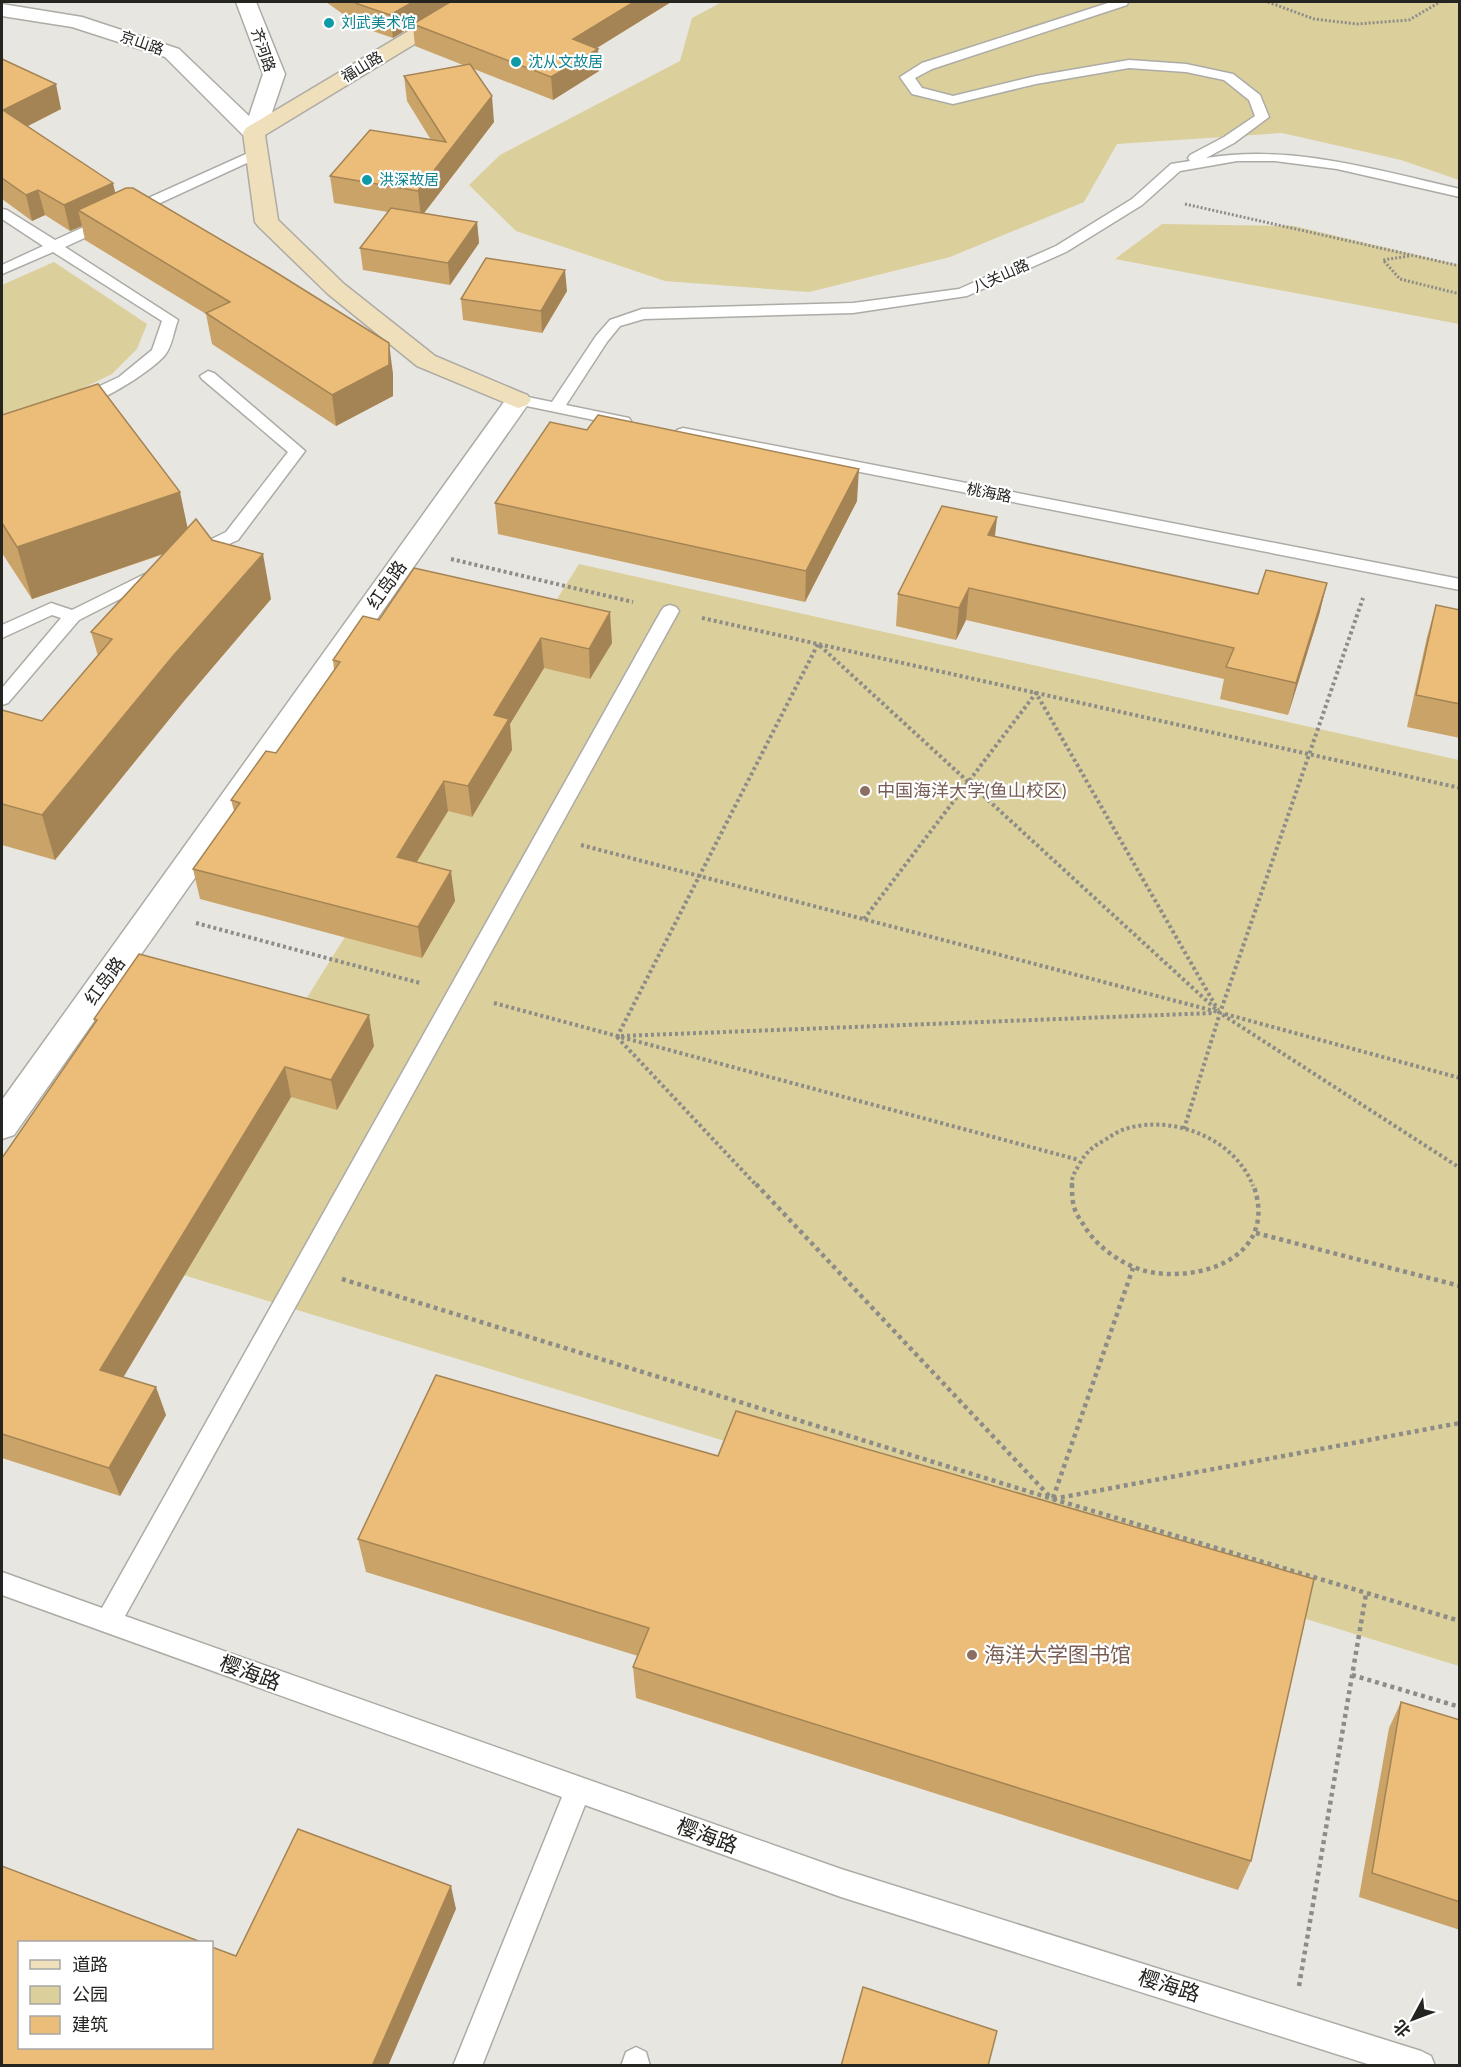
<svg xmlns="http://www.w3.org/2000/svg" width="1461" height="2067" font-family="Lato,'Noto Sans SC',sans-serif">
<rect width="100%" height="100%" fill="#e8e6e0"/>
<!-- green -->
<g fill="#dbcf9c">
<path d="M722,2H1459V180L1401,160L1282,133L1117,144L1084,202L950,257L809,292L665,281L516,231L469,185L500,155L680,61L692,18Z"/>
<path d="M1162,224L1294,226L1459,265V324L1115,259Z"/>
<path d="M54,262L147,324L137,349L112,374L2,427V285Z"/>
<path d="M579,564L1459,760V1666L141,1262Z"/>
</g>
<g fill="none" stroke-linecap="round" stroke-linejoin="round">
<!-- lane casing -->
<g stroke="#adaba5" stroke-width="3">
<g id="lane">
<path d="M1111,2H1128L1127,5L932,69L915,78L922,88L953,96L1036,76L1129,60L1186,64L1233,74L1260,95L1269,117L1234,143L1206,158C1292,144 1376,170 1460,189V197L1337,169L1275,161H1237L1180,171L1142,205L1066,252L967,296L853,313L644,319L620,326L607,342L566,405L629,418L631,421L629,424L623,426L512,403L510,400L518,395L552,402L596,336L610,320L642,309L853,303L959,289L1056,246L1132,199L1171,164L1190,161L1188,158L1190,155L1224,137L1255,116L1249,100L1224,80L1186,72L1129,68L1036,84L953,104L912,94L900,77L922,63Z"/>
<path d="M257,149L262,150L264,153L262,156L65,247L178,320C174,330 172,347 165,355C152,371 92,410 72,405L70,402L72,399L119,377L152,350L162,321L53,252L2,274V265L43,246L2,219V209L7,210L55,240Z"/>
<path d="M208,371L214,373L305,451L238,540L195,559L189,558L186,554L189,550L226,532L288,452L202,379L200,376Z"/>
<path d="M683,428L1460,579V590L677,436L675,433L677,430Z"/>
<path d="M159,567L165,568L168,572L165,576L79,620L8,703L2,705V688L61,618L52,615L2,638V625L51,603L72,610Z"/>
<path d="M670,605L676,607L679,611L125,1616L841,1869L1421,2051L1431,2056L1435,2066H1374L841,1897L585,1805L482,2066H453L562,1797L2,1595V1572L102,1608L661,611L664,607Z"/>
<path d="M636,2047L646,2052L650,2066H621L626,2052Z"/>
</g>
</g>
<!-- street casing -->
<g stroke="#adaba5" stroke-width="3">
<g id="street">
<path d="M236,2H256L285,74L265,133L262,138L254,140L246,138L165,57L72,27L2,16V4L82,17L179,49L249,116L263,74Z"/>
<path d="M518,392L527,395L531,400L14,1135L2,1139V1100L509,395Z"/>
</g>
</g>
<!-- secondary casing -->
<g stroke="#adaba5" stroke-width="3">
<path id="secondary" d="M457,2H480L477,6L265,135L278,220L344,284L435,356L527,395L531,400L527,405L518,408L417,366L328,294L259,227L255,222L243,133L246,128Z"/>
</g>
<!-- path-far2 -->
<g stroke="#8d8c87" stroke-width="3" stroke-dasharray="2 2" stroke-linecap="butt">
<path d="M1268,2L1314,19L1357,24L1409,20L1440,2"/>
<path d="M1185,204L1460,266"/>
<path d="M1409,256L1383,260L1400,279L1460,294"/>
</g>
<!-- path-far1 -->
<g stroke="#8d8c87" stroke-width="4" stroke-dasharray="3 3" stroke-linecap="butt">
<path d="M451,559L633,602"/>
<path d="M702,618L1460,788"/>
<path d="M581,845L1218,1012"/>
<path d="M864,919L1036,693L1218,1010"/>
<path d="M196,923L420,983"/>
<path d="M494,1003L1079,1160"/>
<path d="M1225,1014L1460,1078"/>
<path d="M621,1036L1213,1013"/>
<path d="M617,1037L818,644L1220,1013L1460,1168"/>
<path d="M617,1037L757,1186"/>
<path d="M1184,1129L1220,1013L1363,598"/>
<path d="M1072,1186C1071,1177 1075,1172 1079,1165C1086,1152 1092,1147 1105,1140C1111,1136 1118,1131 1125,1129C1172,1114 1235,1138 1253,1186"/>
</g>
<!-- path -->
<g stroke="#8d8c87" stroke-width="4.5" stroke-dasharray="4 4" stroke-linecap="butt">
<path d="M756,1184L1052,1499"/>
<path d="M1072,1184C1072,1192 1072,1200 1074,1207C1076,1214 1081,1221 1085,1227C1098,1249 1129,1270 1156,1273C1212,1280 1278,1251 1253,1184"/>
<path d="M1256,1233L1460,1286"/>
<path d="M342,1279L1053,1499L1460,1621"/>
<path d="M1053,1498L1133,1268"/>
<path d="M1053,1499L1460,1423"/>
<path d="M1352,1675L1460,1707"/>
<path d="M1299,1986L1366,1594"/>
</g>
<!-- lane -->
<use href="#lane" fill="#fff" fill-rule="evenodd"/>
<!-- street -->
<use href="#street" fill="#fff" fill-rule="evenodd"/>
<!-- secondary -->
<use href="#secondary" fill="#efdfbb" fill-rule="evenodd"/>
</g>
<!-- wall -->
<g fill="#caa368">
<path d="M326,2H671L597,48L598,49L599,71L553,100L474,69L494,122L424,213L477,222L479,243L450,285L363,270L360,248L388,212L334,203L330,176L431,140L407,101L404,76L463,65L415,46L413,26L393,38L361,27Z"/>
<path d="M2,59L61,109L28,126L115,193L393,374V396L336,426L212,344L206,314L85,240L82,226L70,231L45,215L32,221L2,199Z"/>
<path d="M567,291L542,333L463,320L461,299Z"/>
<path d="M2,415L188,528L212,540L271,599L184,701L55,860L2,845V710L42,721L98,656L91,632L164,554L32,599L2,553Z"/>
<path d="M857,501L805,602L498,534L495,503Z"/>
<path d="M997,517L995,537L1258,594L1327,583L1319,615L1288,715L1220,699L1224,679L966,620L956,640L896,626L898,594Z"/>
<path d="M1436,605L1460,610V738L1407,727L1427,637Z"/>
<path d="M379,620L612,643L590,679L544,668L510,724L512,750L472,817L448,811L417,862L455,901L422,958L200,899L193,869L234,811L231,800L276,753L334,670L333,660Z"/>
<path d="M94,1019L374,1046L337,1110L291,1097L123,1377L166,1415L120,1496L2,1458V1158L95,1023Z"/>
<path d="M436,1375L1251,1861L1238,1890L636,1698L633,1667L638,1656L366,1572L358,1539Z"/>
<path d="M1401,1702L1460,1720V1930L1359,1897L1389,1728Z"/>
</g>
<!-- shaded-wall -->
<g fill="#a48455">
<path d="M413,2H453L413,24V26L393,38L390,15Z"/>
<path d="M634,2H671L574,62L573,39Z"/>
<path d="M598,49L599,71L553,100L551,77Z"/>
<path d="M56,84L61,109L10,135L3,110Z"/>
<path d="M492,96L494,122L421,217L418,191Z"/>
<path d="M113,183L119,209L78,210L82,226L70,231L64,205Z"/>
<path d="M38,190L45,215L32,221L26,195Z"/>
<path d="M477,222L479,243L450,285L448,263Z"/>
<path d="M565,270L567,291L542,333L541,311Z"/>
<path d="M389,343L393,374V396L336,426L332,395Z"/>
<path d="M859,469L857,501L805,602L806,571Z"/>
<path d="M180,492L191,544L32,599L17,547Z"/>
<path d="M997,517L993,549L988,535Z"/>
<path d="M263,554L271,599L184,701L55,860L42,815L173,656Z"/>
<path d="M1327,583L1319,615L1288,715L1296,683Z"/>
<path d="M969,588L966,620L956,640L959,608Z"/>
<path d="M610,612L612,643L590,679L589,649Z"/>
<path d="M541,638L544,668L510,724L512,750L472,817L468,786L494,715Z"/>
<path d="M444,781L448,811L401,887L397,857Z"/>
<path d="M451,871L455,901L422,958L418,927Z"/>
<path d="M369,1015L374,1046L337,1110L331,1080Z"/>
<path d="M285,1067L291,1097L111,1398L100,1370Z"/>
<path d="M156,1387L166,1415L120,1496L109,1468Z"/>
<path d="M451,1886L456,1909L388,2066H372Z"/>
</g>
<!-- building -->
<g fill="#ebbd79" stroke="#a48455" stroke-width="1.5">
<path d="M354,2H413L390,15L358,4Z"/>
<path d="M450,2H634L573,39L598,49L551,77L413,24Z"/>
<path d="M2,59L56,84L3,110L113,183L64,205L38,190L26,195L2,178Z"/>
<path d="M470,64L492,96L418,191L330,176L370,130L446,142L404,76Z"/>
<path d="M126,188H133L269,268L389,343V365L332,395L206,313L230,302L78,210Z"/>
<path d="M391,208L477,222L448,263L360,248Z"/>
<path d="M486,258L565,270L541,311L461,299Z"/>
<path d="M98,384L180,492L17,547L2,523V415Z"/>
<path d="M598,415L859,469L806,571L495,503L550,422L587,430Z"/>
<path d="M942,506L997,517L988,535L1258,594L1266,570L1327,583L1296,683L1226,667L1234,648L969,588L959,608L898,594Z"/>
<path d="M196,519L212,540L263,554L173,656L42,815L2,804V710L42,721L112,639L91,632Z"/>
<path d="M414,568L610,612L589,649L541,638L494,715L509,719L468,786L444,781L397,857L451,871L418,927L193,869L240,803L231,800L266,751L276,753L340,662L333,660L363,616L379,620Z"/>
<path d="M1436,605L1460,610V704L1416,695Z"/>
<path d="M139,954L369,1015L331,1080L285,1067L100,1370L156,1387L109,1468L2,1434V1158L97,1020L94,1019Z"/>
<path d="M436,1375L718,1456L736,1411L1314,1579L1251,1861L633,1667L649,1628L358,1539Z"/>
<path d="M1401,1702L1460,1720V1902L1372,1873Z"/>
<path d="M298,1829L451,1886L372,2066H2V1866L201,1942H20V2048H212V1947L236,1956Z"/>
<path d="M863,1987L997,2031L988,2066H841Z"/>
</g>
<!-- markers -->
<g fill="#0f9aa8" stroke="#fff" stroke-width="2">
<circle cx="329" cy="23" r="6"/>
<circle cx="516" cy="62" r="6"/>
<circle cx="367" cy="180" r="6"/>
</g>
<g fill="#8d6e63" stroke="#fff" stroke-width="2">
<circle cx="865" cy="791" r="6"/>
<circle cx="972" cy="1655" r="6"/>
</g>
<g text-anchor="middle" stroke-width="4.5" stroke-linejoin="round" paint-order="stroke">
<!-- far-culture labels -->
<g font-size="15" fill="#0d838f" stroke="#fff" text-anchor="start">
<text x="341" y="28">刘武美术馆</text>
<text x="528" y="67">沈从文故居</text>
<text x="379" y="185">洪深故居</text>
</g>
<!-- far-street labels -->
<g font-size="15" fill="#242421" stroke="#fff">
<text transform="translate(142 43) rotate(19)" y="5">京山路</text>
<text transform="translate(263 50) rotate(71)" y="5">齐河路</text>
<text transform="translate(362 67) rotate(-31)" y="5">福山路</text>
<text transform="translate(1001 276) rotate(-24)" y="5">八关山路</text>
<text transform="translate(989 493) rotate(11)" y="5">桃海路</text>
</g>
<!-- street labels -->
<g font-size="18" fill="#242421" stroke="#fff">
<text transform="translate(387 585) rotate(-55)" y="6">红岛路</text>
<text transform="translate(105 981) rotate(-54)" y="6">红岛路</text>
</g>
<!-- education labels -->
<g font-size="18" fill="#785e54" stroke="#fff" text-anchor="start">
<text x="877" y="797">中国海洋大学(鱼山校区)</text>
</g>
<!-- near-education labels -->
<g font-size="21" fill="#785e54" stroke="#fff" text-anchor="start">
<text x="984" y="1662">海洋大学图书馆</text>
</g>
<!-- near-street labels -->
<g font-size="21" fill="#242421" stroke="#fff">
<text transform="translate(250 1673) rotate(20)" y="7">樱海路</text>
<text transform="translate(707 1836) rotate(20)" y="7">樱海路</text>
<text transform="translate(1169 1986) rotate(17)" y="7">樱海路</text>
</g>
</g>
<!-- border -->
<rect width="1461" height="2067" fill="none" stroke="#242421" stroke-width="6"/>
<!-- legend -->
<rect x="18" y="1941" width="195" height="108" fill="#ffffff" stroke="#a7a7a6" stroke-width="1.5"/>
<rect x="30" y="1960" width="30" height="9" fill="#efdfbb" stroke="#a7a7a6" stroke-width="1.5"/>
<text x="72" y="1971" font-size="18" fill="#242421">道路</text>
<rect x="30" y="1986" width="30" height="18" fill="#dbcf9c" stroke="#a7a7a6" stroke-width="1.5"/>
<text x="72" y="2001" font-size="18" fill="#242421">公园</text>
<rect x="30" y="2016" width="30" height="18" fill="#ebbd79" stroke="#a7a7a6" stroke-width="1.5"/>
<text x="72" y="2031" font-size="18" fill="#242421">建筑</text>
<!-- north arrow -->
<g transform="translate(1413 2019) rotate(229)" stroke="#ffffff" stroke-width="4.5" paint-order="stroke">
<path d="M0-4.5L10 22L0 15L-10 22Z" fill="#242421"/>
<text y="-9" font-size="16" font-weight="bold" text-anchor="middle" fill="#242421">北</text>
</g>
</svg>
